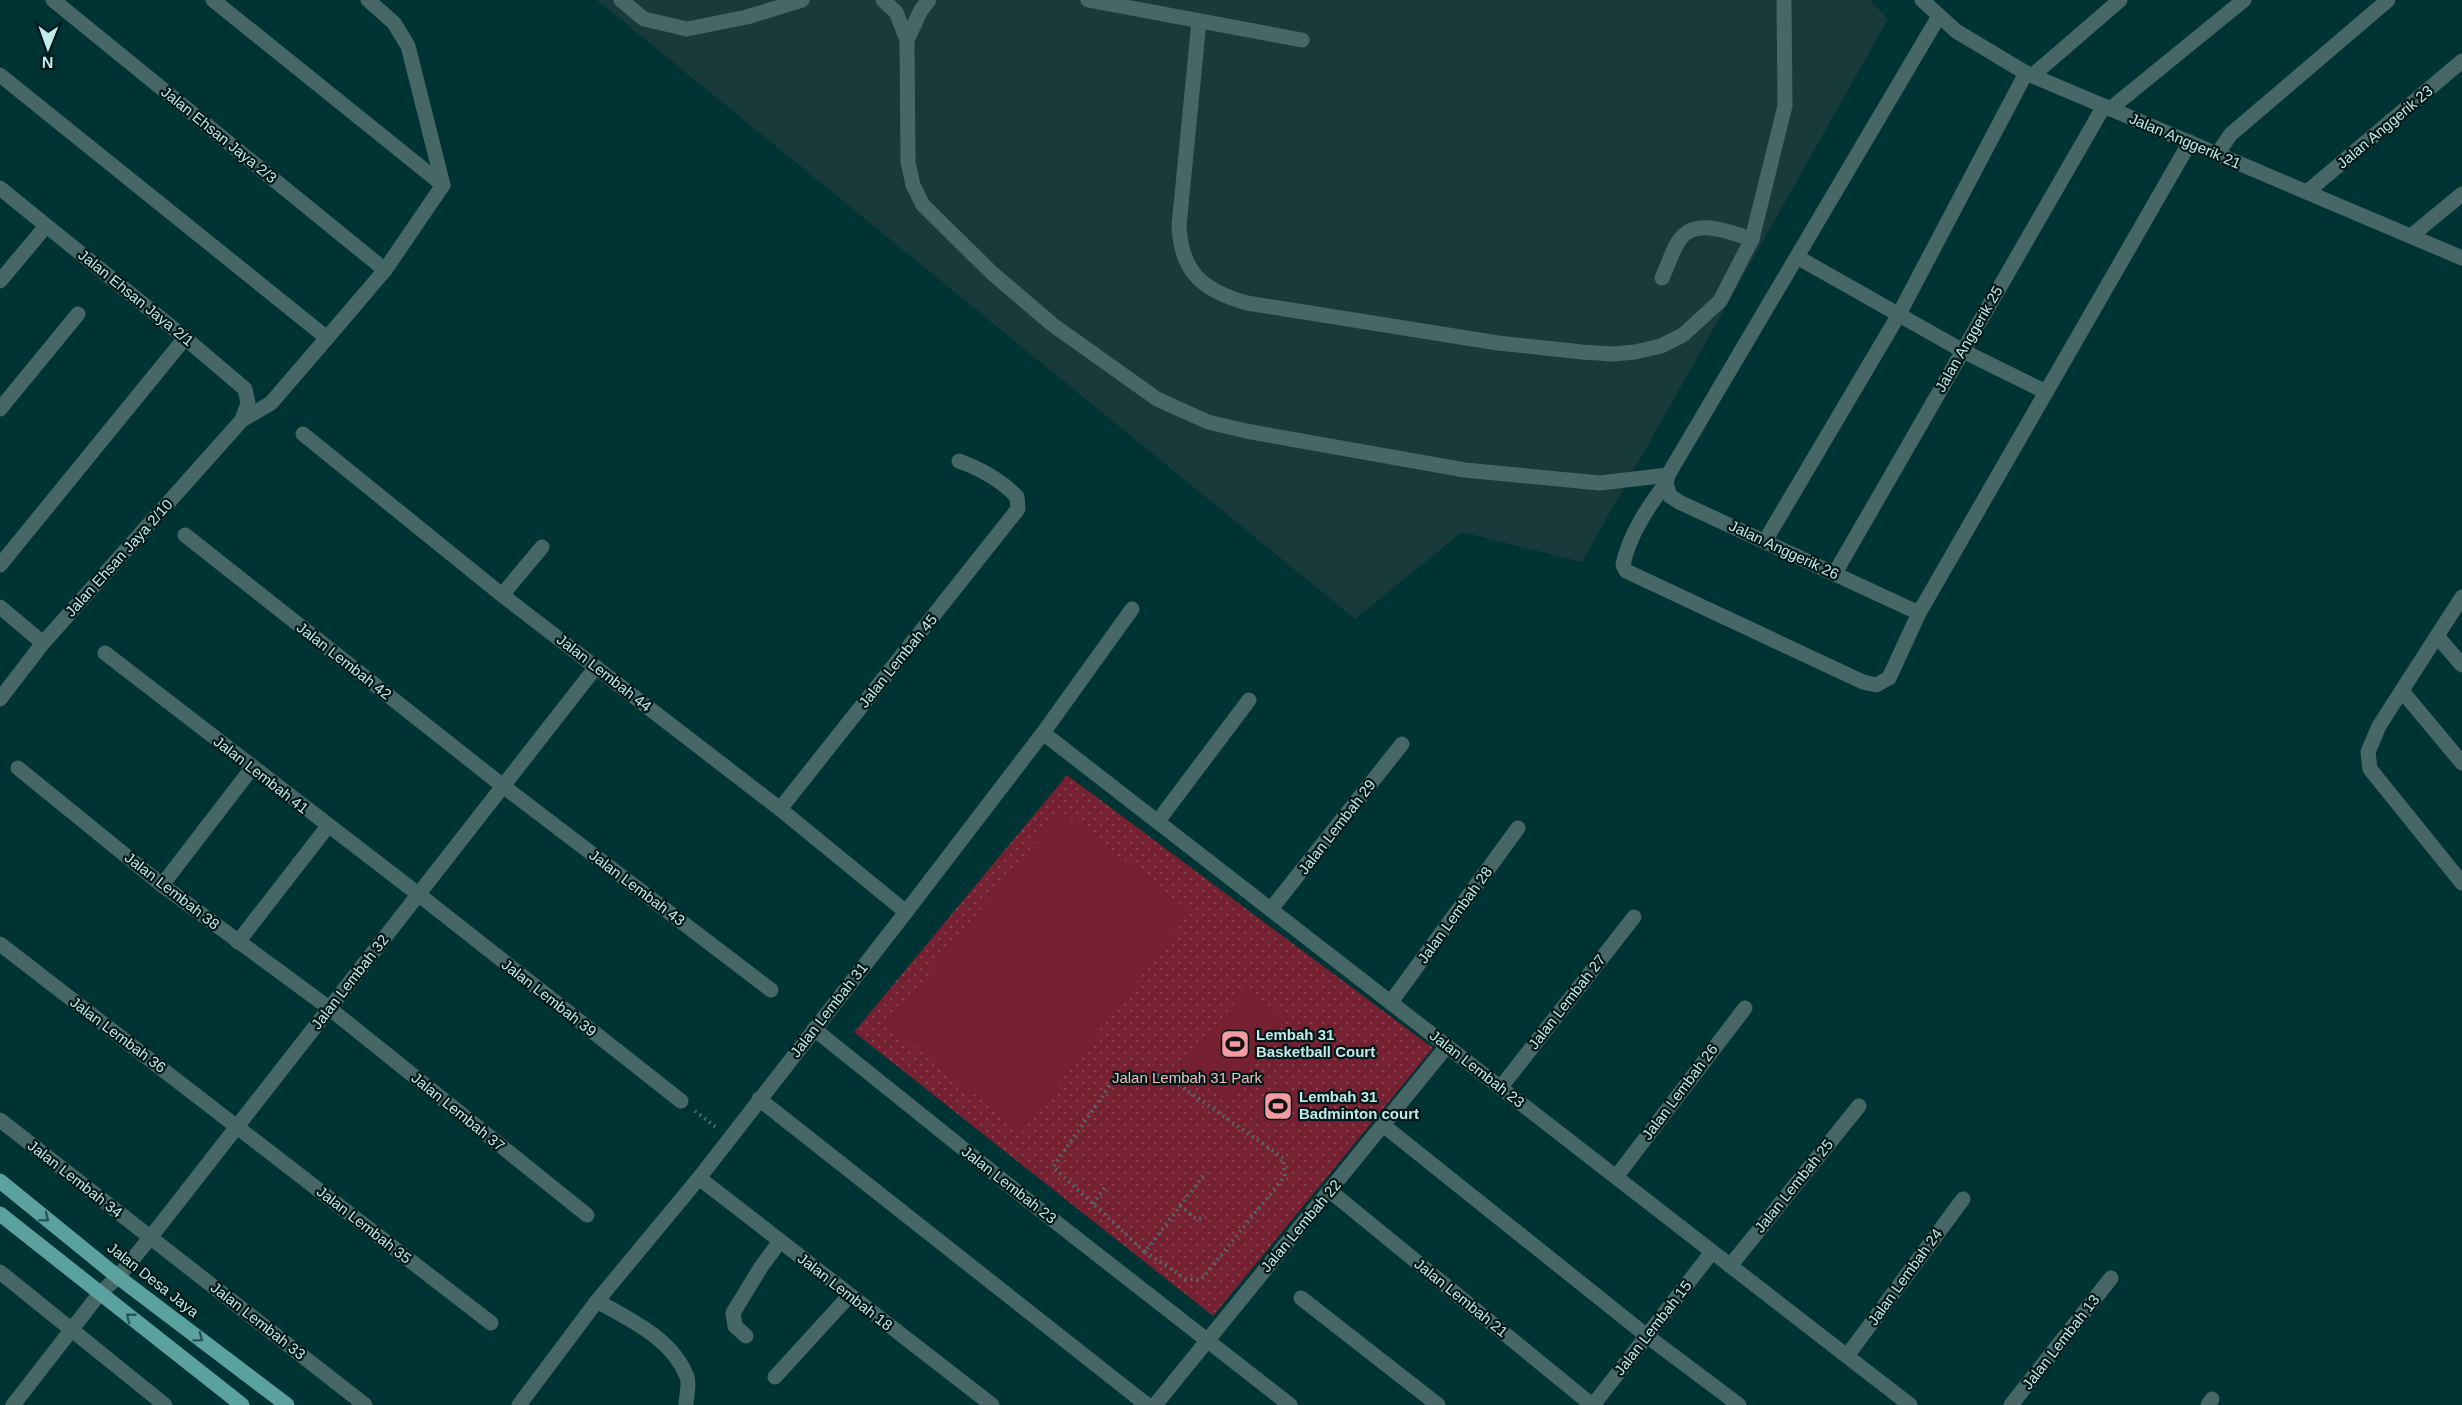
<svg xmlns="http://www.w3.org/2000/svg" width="2462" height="1405" font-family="Helvetica,sans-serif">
<defs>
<pattern id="grass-dots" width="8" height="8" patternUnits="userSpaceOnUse" patternTransform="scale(1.5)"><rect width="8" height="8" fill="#752131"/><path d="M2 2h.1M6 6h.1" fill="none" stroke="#87414f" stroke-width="1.8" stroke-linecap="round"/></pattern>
</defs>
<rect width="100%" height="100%" fill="#033"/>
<!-- built -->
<path fill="#193a3a" d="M597,0H1870L1888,19L1582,562L1462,532L1355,619Z"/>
<!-- grass -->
<path fill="url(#grass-dots)" d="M1067,775L1433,1048L1213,1316L854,1032Z"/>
<!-- garden -->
<g fill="#752131">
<path d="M1061,811L1190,912L1022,1132L887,1025Z"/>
<path d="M1247,988L1287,1020L1225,1101L1182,1068Z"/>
<path d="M1282,1083L1301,1098L1274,1129L1256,1114Z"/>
</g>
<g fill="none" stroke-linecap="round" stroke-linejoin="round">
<!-- path -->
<g stroke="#497877" stroke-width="4" stroke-dasharray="1.5 4.5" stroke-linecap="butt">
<path d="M695,1111L717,1128"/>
<path d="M1093,1204L1105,1187"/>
<path d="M1180,1206L1196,1219L1206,1218"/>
<path d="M1145,1252L1186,1279L1201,1280L1285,1176L1283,1158L1165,1075L1115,1078L1053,1167L1145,1252L1206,1172"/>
</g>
<!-- minor -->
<g stroke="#466766" stroke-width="15">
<path d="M53,0L385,270"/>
<path d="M213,0L443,185"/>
<path d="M621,0L644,19L687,29L747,17L802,0"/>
<path d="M883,0L896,12L907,40L908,162L913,185L923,205L991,272L1053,325L1157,399L1208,422L1246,431L1465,470L1600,483L1668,475"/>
<path d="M1088,0L1302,40"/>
<path d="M1922,0L1956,31L2026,73L2462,258"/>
<path d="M1199,21L1179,226C1181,273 1204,291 1247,303L1498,343L1582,352L1613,354L1635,352L1661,346L1683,335L1720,301L1752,239L1785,106L1784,0"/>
<path d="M907,40L921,10L929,0"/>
<path d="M0,75L327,338"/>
<path d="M2033,75L2120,0"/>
<path d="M2110,109L2244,0"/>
<path d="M2217,154L2231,134L2388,0"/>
<path d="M0,188L185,338L245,389L248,403L242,420"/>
<path d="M2307,192L2462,61"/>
<path d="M2411,236L2462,194"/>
<path d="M1797,257L1963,351L2046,392"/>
<path d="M1662,278C1668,266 1672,250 1680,239C1697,217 1730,233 1752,239"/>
<path d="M0,281L46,226"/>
<path d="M0,409L78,314"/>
<path d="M303,434L502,595L780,809L906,912"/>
<path d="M1666,483C1648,507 1629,535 1623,565L1626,571L1863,682L1876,685L1889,678L1919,613L2190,142"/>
<path d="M185,535L503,786L771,990"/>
<path d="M1765,541L1898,316L2026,73"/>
<path d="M0,565L185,338"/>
<path d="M1835,573L2104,106"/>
<path d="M502,595L542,547"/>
<path d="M2462,597L2379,726L2368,752L2370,769L2462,883"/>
<path d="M0,607L43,643"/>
<path d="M1919,613L1679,502L1670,496L1666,483L1668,475L1939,16"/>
<path d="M2437,636L2462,665"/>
<path d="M105,653L418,894L681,1101"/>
<path d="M2402,691L2462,763"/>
<path d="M0,699L43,643L242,420L271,403L327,338L385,270L443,185L408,46L394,23L368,0"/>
<path d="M1043,733L1910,1405"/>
<path d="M18,768L162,885L329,1008L587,1215"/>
<path d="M780,809L1018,509L1017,497C1001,480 981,469 959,461"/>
<path d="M1158,821L1249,700"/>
<path d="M162,885L252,768"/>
<path d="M1271,909L1402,744"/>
<path d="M238,942L328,826"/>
<path d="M0,944L491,1323"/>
<path d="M1391,1002L1518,828"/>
<path d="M814,1029L1016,1191L1290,1405"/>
<path d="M1501,1087L1634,917"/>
<path d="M759,1099L1147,1405"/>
<path d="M0,1120L365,1405"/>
<path d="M1383,1125L1647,1336L1739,1405"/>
<path d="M1616,1177L1745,1008"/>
<path d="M699,1178L992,1405"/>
<path d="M1330,1191L1592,1405"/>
<path d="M1730,1266L1859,1106"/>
<path d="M0,1272L165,1405"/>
<path d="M1301,1298L1438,1405"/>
<path d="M597,1301C630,1320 672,1338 687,1377C690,1384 686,1397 686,1405"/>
<path d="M746,1336L735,1326L733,1313L761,1267L780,1241"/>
<path d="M1847,1356L1963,1199"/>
<path d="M775,1377L849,1296"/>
<path d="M13,1405L100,1293L118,1277L150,1238L596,667"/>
<path d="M519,1405L597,1301L699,1178L906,912L1043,733L1132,609"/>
<path d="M1155,1405L1447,1046"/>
<path d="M1593,1405L1712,1252"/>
<path d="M2011,1405L2111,1278"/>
<path d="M2208,1405L2212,1399"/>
</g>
<!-- major -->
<g stroke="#5aa19f" stroke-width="15">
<path d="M0,1181L118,1277L287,1405"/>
<path d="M0,1214L242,1405"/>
</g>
</g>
<!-- one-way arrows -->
<defs><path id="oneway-chevron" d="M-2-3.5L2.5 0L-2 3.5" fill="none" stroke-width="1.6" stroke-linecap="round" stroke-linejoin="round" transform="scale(1.5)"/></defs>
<g stroke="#285655">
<use href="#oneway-chevron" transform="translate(45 1218) rotate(39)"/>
<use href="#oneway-chevron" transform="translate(130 1317) rotate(-142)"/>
<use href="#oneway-chevron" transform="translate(199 1338) rotate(37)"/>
</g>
<!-- icons -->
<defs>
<g id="stadium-square" transform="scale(1.5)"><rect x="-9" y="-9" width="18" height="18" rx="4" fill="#f49aa3" stroke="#001818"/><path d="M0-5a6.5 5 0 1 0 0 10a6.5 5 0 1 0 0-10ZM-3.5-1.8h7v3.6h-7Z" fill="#111"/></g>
</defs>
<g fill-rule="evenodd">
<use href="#stadium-square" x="1235" y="1044"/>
<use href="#stadium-square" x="1278" y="1106"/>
</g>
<g text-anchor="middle" stroke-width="4.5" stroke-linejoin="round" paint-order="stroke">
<!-- street labels -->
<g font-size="15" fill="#c1eae8" stroke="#001818">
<text transform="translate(2385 127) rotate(-40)" y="5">Jalan Anggerik 23</text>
<text transform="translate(219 135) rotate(39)" y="5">Jalan Ehsan Jaya 2/3</text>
<text transform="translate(2185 141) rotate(23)" y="5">Jalan Anggerik 21</text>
<text transform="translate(136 298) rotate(39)" y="5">Jalan Ehsan Jaya 2/1</text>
<text transform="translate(1969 339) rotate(-60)" y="5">Jalan Anggerik 25</text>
<text transform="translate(1784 550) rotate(25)" y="5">Jalan Anggerik 26</text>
<text transform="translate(119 558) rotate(-48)" y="5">Jalan Ehsan Jaya 2/10</text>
<text transform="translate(344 661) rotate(38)" y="5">Jalan Lembah 42</text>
<text transform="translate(898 661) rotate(-51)" y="5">Jalan Lembah 45</text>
<text transform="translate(604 673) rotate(38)" y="5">Jalan Lembah 44</text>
<text transform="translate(261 775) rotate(38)" y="5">Jalan Lembah 41</text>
<text transform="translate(1337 827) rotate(-52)" y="5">Jalan Lembah 29</text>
<text transform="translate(637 888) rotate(37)" y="5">Jalan Lembah 43</text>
<text transform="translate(172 891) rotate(38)" y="5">Jalan Lembah 38</text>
<text transform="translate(1455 915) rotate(-54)" y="5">Jalan Lembah 28</text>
<text transform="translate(350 982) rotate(-52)" y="5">Jalan Lembah 32</text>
<text transform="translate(549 998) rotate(38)" y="5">Jalan Lembah 39</text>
<text transform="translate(1567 1002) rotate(-52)" y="5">Jalan Lembah 27</text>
<text transform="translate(829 1010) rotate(-52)" y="5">Jalan Lembah 31</text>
<text transform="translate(118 1035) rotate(37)" y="5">Jalan Lembah 36</text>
<text transform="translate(1477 1069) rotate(38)" y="5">Jalan Lembah 23</text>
<text transform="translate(1680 1092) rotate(-53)" y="5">Jalan Lembah 26</text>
<text transform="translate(458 1112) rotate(39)" y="5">Jalan Lembah 37</text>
<text transform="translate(75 1179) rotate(38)" y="5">Jalan Lembah 34</text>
<text transform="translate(1009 1185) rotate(38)" y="5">Jalan Lembah 23</text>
<text transform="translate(1794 1186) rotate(-51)" y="5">Jalan Lembah 25</text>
<text transform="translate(364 1225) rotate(38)" y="5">Jalan Lembah 35</text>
<text transform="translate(1301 1226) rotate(-50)" y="5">Jalan Lembah 22</text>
<text transform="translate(1905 1277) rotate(-54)" y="5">Jalan Lembah 24</text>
<text transform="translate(153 1280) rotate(38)" y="5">Jalan Desa Jaya</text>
<text transform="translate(845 1292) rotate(38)" y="5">Jalan Lembah 18</text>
<text transform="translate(1461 1298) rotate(39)" y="5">Jalan Lembah 21</text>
<text transform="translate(258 1321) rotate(38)" y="5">Jalan Lembah 33</text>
<text transform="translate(1653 1328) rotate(-52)" y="5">Jalan Lembah 15</text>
<text transform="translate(2061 1342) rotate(-52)" y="5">Jalan Lembah 13</text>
</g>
<!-- poi labels -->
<g font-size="15" font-weight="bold" fill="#c1eae8" stroke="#001818" text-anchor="start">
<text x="1256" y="1040">Lembah 31<tspan x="1256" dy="17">Basketball Court</tspan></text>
<text x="1299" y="1102">Lembah 31<tspan x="1299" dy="17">Badminton court</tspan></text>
</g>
<!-- park labels -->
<g font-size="15" fill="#f1bdc0" stroke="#001818">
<text x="1187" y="1083">Jalan Lembah 31 Park</text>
</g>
</g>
<!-- north arrow -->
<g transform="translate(48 48) rotate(181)" stroke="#001818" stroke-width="4.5" paint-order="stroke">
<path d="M0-4.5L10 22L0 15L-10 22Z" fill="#c1eae8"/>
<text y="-9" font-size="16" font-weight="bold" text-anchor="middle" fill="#c1eae8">N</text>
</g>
</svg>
